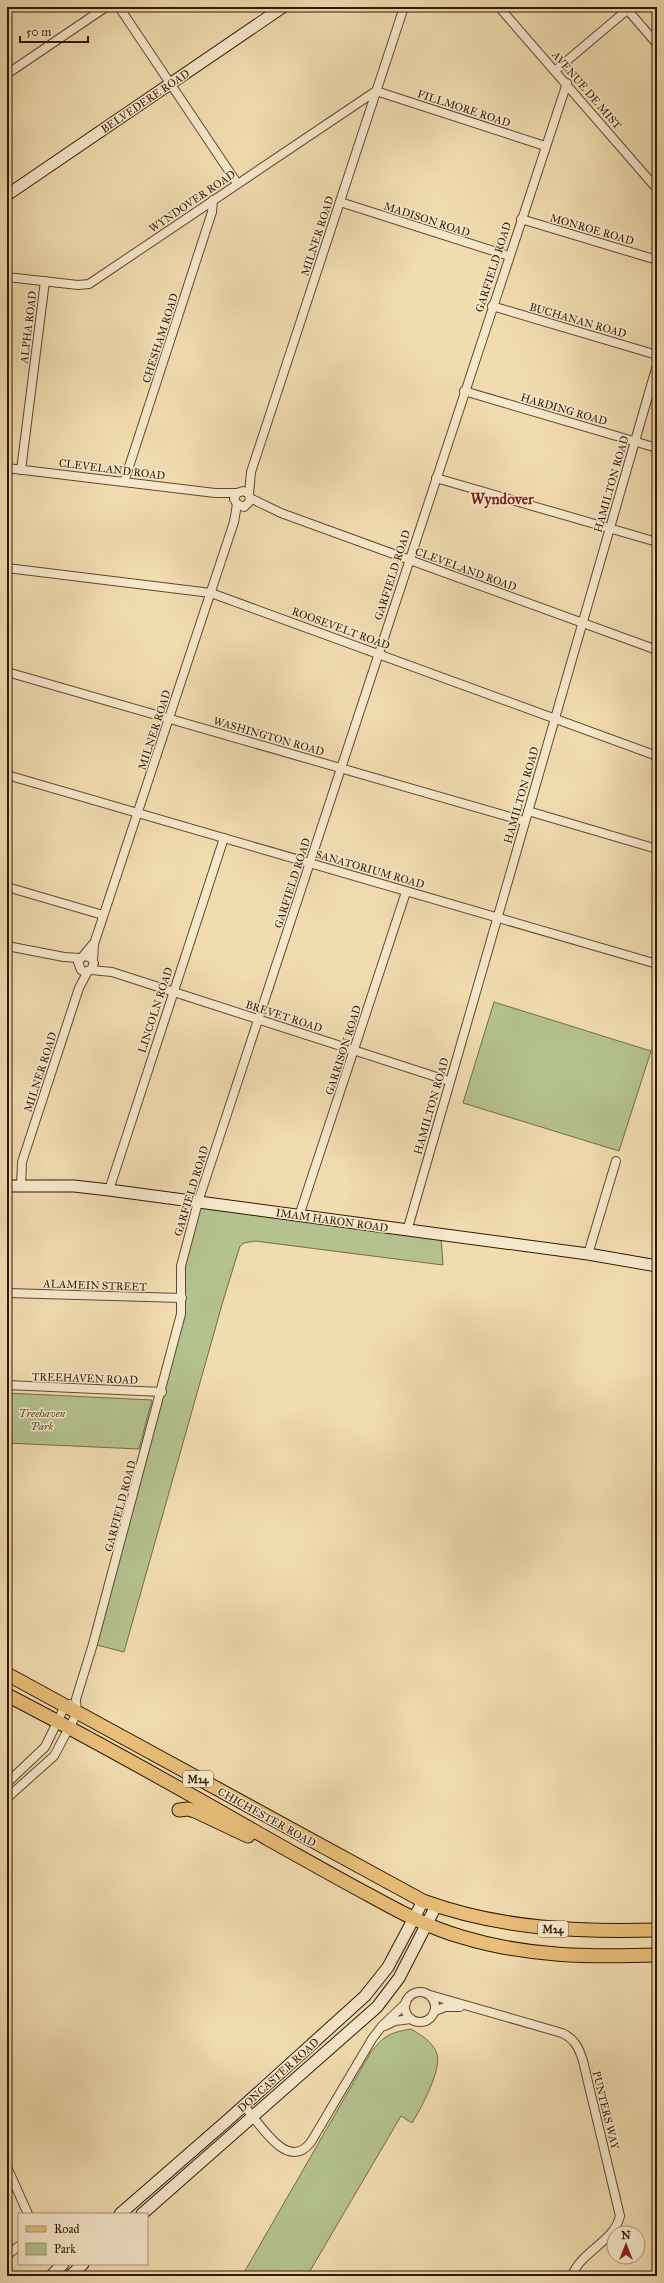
<svg xmlns="http://www.w3.org/2000/svg" width="664" height="2283" font-family="'IM FELL Great Primer',serif">
<rect width="100%" height="100%" fill="#f1dcb0"/>
<filter id="stains"><feTurbulence type="fractalNoise" baseFrequency=".005" numOctaves="4"/><feColorMatrix values="0 0 0 0 .2 0 0 0 0 .09 0 0 0 0 .02 0 0 0 .5 -.17"/></filter>
<radialGradient id="worn" r=".72"><stop offset=".6" stop-color="#630" stop-opacity="0"/><stop offset="1" stop-color="#630" stop-opacity=".3"/></radialGradient>
<!-- green -->
<g fill="#b4c28f" stroke="#736c48">
<path d="M494,1002L651,1051L619,1151L463,1103Z"/>
<path d="M198,1202L441,1236L443,1265L255,1241L244,1243L240,1246L223,1301L124,1652L93,1644L181,1314L180,1276Z"/>
<path d="M7,1393L152,1400L139,1449L7,1443Z"/>
<path d="M411,2029C421,2035 433,2042 437,2054C442,2070 421,2108 412,2123L401,2116L307,2276H242L371,2052C385,2035 389,2033 411,2029Z"/>
</g>
<g fill="none" stroke-linecap="round" stroke-linejoin="round">
<!-- street casing -->
<g stroke="#62482c" stroke-width="10">
<g id="street">
<path d="M119,7L237,183"/>
<path d="M499,7L657,189"/>
<path d="M625,7L657,44"/>
<path d="M556,70L627,10"/>
<path d="M7,74L106,7"/>
<path d="M340,202L509,256"/>
<path d="M521,219L657,260"/>
<path d="M7,277L78,285L89,284L376,91L545,146"/>
<path d="M492,306L657,355"/>
<path d="M464,391L657,448"/>
<path d="M7,468L215,493H237"/>
<path d="M21,470L45,281"/>
<path d="M436,478L657,542"/>
<path d="M124,482L212,212L213,200"/>
<path d="M249,494L243,491L237,493L234,499L237,504L244,507L250,501L249,494L251,472L404,7"/>
<path d="M250,498L281,513L657,650"/>
<path d="M7,568L211,593L657,756"/>
<path d="M7,672L524,821"/>
<path d="M7,775L657,964"/>
<path d="M528,811L657,849"/>
<path d="M7,887L103,915"/>
<path d="M7,946L64,957L81,958"/>
<path d="M85,956L91,958L94,963L91,970L85,972L81,970L78,962L93,944"/>
<path d="M93,960L94,944L234,522L237,504"/>
<path d="M91,970L112,972L449,1081"/>
<path d="M21,1186L22,1162L79,988L88,971"/>
<path d="M109,1190L224,838"/>
<path d="M299,1216L406,892"/>
<path d="M407,1231L657,365"/>
<path d="M588,1254L616,1161"/>
<path d="M7,1293L182,1298"/>
<path d="M7,1385L162,1392"/>
<path d="M7,1783L45,1747L65,1706L69,1704"/>
<path d="M7,1798L54,1756L77,1713L76,1699L93,1644L181,1314V1266L198,1202L567,83"/>
<circle cx="420" cy="2007" r="15"/>
<path d="M430,1995L562,2033C575,2039 579,2048 583,2061L620,2216C614,2242 581,2251 572,2276"/>
<path d="M435,2011L445,2007H460"/>
<path d="M385,2026L395,2021L411,2019"/>
<path d="M244,2106C260,2123 287,2173 311,2142L372,2039L382,2026L406,2003"/>
<path d="M7,2167L28,2214"/>
<path d="M7,2255L19,2246"/>
</g>
</g>
<!-- secondary casing -->
<g stroke="#321700" stroke-width="13">
<g id="secondary">
<path d="M7,195L283,7"/>
<path d="M7,1186H74L109,1190L588,1254L657,1266"/>
<path d="M120,2214L229,2119L365,1996L388,1967L423,1901"/>
<path d="M142,2214L377,2007L399,1978L436,1906"/>
<path d="M51,2276L63,2264"/>
<path d="M70,2276L83,2264"/>
</g>
</g>
<!-- primary casing -->
<g stroke="#321700" stroke-width="15">
<g id="primary">
<path d="M7,1674L423,1901C501,1929 575,1932 657,1930"/>
<path d="M7,1695C96,1741 183,1790 270,1840C304,1859 337,1878 371,1896C400,1912 430,1928 462,1937C528,1957 589,1957 657,1955"/>
<path d="M179,1810L188,1809L195,1811L248,1836"/>
</g>
</g>
<!-- street -->
<use href="#street" stroke="#f6e8cc" stroke-width="8"/>
<!-- secondary -->
<use href="#secondary" stroke="#f6e8cc" stroke-width="11"/>
<!-- primary -->
<use href="#primary" stroke="#e8be78" stroke-width="13"/>
</g>
<g text-anchor="middle" stroke-width="3" stroke-linejoin="round" paint-order="stroke">
<!-- shield labels -->
<g fill="#f6e8cc" stroke="#6d563d" stroke-width="1">
<rect x="183" y="1771" width="30" height="16" rx="3"/>
<rect x="538" y="1921" width="30" height="16" rx="3"/>
</g>
<g font-size="10" font-weight="bold" fill="#321700">
<text x="198" y="1783">M24</text>
<text x="553" y="1933">M24</text>
</g>
<!-- street labels -->
<g font-size="11" fill="#321700" stroke="#f6e8cc">
<text transform="translate(587 90) rotate(49)" y="4">AVENUE DE MIST</text>
<text transform="translate(145 101) rotate(-34)" y="4">BELVEDERE ROAD</text>
<text transform="translate(464 108) rotate(18)" y="4">FILLMORE ROAD</text>
<text transform="translate(192 201) rotate(-34)" y="4">WYNDOVER ROAD</text>
<text transform="translate(427 219) rotate(18)" y="4">MADISON ROAD</text>
<text transform="translate(592 229) rotate(16)" y="4">MONROE ROAD</text>
<text transform="translate(317 236) rotate(-72)" y="4">MILNER ROAD</text>
<text transform="translate(493 267) rotate(-72)" y="4">GARFIELD ROAD</text>
<text transform="translate(578 320) rotate(16)" y="4">BUCHANAN ROAD</text>
<text transform="translate(28 327) rotate(-83)" y="4">ALPHA ROAD</text>
<text transform="translate(160 338) rotate(-72)" y="4">CHESHAM ROAD</text>
<text transform="translate(564 409) rotate(16)" y="4">HARDING ROAD</text>
<text transform="translate(112 469) rotate(7)" y="4">CLEVELAND ROAD</text>
<text transform="translate(611 484) rotate(-74)" y="4">HAMILTON ROAD</text>
<text transform="translate(466 569) rotate(20)" y="4">CLEVELAND ROAD</text>
<text transform="translate(392 575) rotate(-72)" y="4">GARFIELD ROAD</text>
<text transform="translate(341 628) rotate(20)" y="4">ROOSEVELT ROAD</text>
<text transform="translate(154 730) rotate(-72)" y="4">MILNER ROAD</text>
<text transform="translate(269 736) rotate(16)" y="4">WASHINGTON ROAD</text>
<text transform="translate(521 795) rotate(-74)" y="4">HAMILTON ROAD</text>
<text transform="translate(370 869) rotate(16)" y="4">SANATORIUM ROAD</text>
<text transform="translate(292 883) rotate(-72)" y="4">GARFIELD ROAD</text>
<text transform="translate(155 1010) rotate(-72)" y="4">LINCOLN ROAD</text>
<text transform="translate(284 1016) rotate(18)" y="4">BREVET ROAD</text>
<text transform="translate(343 1050) rotate(-72)" y="4">GARRISON ROAD</text>
<text transform="translate(40 1072) rotate(-72)" y="4">MILNER ROAD</text>
<text transform="translate(431 1106) rotate(-74)" y="4">HAMILTON ROAD</text>
<text transform="translate(191 1191) rotate(-73)" y="4">GARFIELD ROAD</text>
<text transform="translate(332 1220) rotate(8)" y="4">IMAM HARON ROAD</text>
<text transform="translate(95 1285) rotate(2)" y="4">ALAMEIN STREET</text>
<text transform="translate(85 1378) rotate(2)" y="4">TREEHAVEN ROAD</text>
<text transform="translate(120 1506) rotate(-75)" y="4">GARFIELD ROAD</text>
<text transform="translate(267 1817) rotate(29)" y="4">CHICHESTER ROAD</text>
<text transform="translate(278 2075) rotate(-42)" y="4">DONCASTER ROAD</text>
<text transform="translate(606 2110) rotate(76)" y="4">PUNTERS WAY</text>
</g>
<!-- park labels -->
<g font-size="11" font-style="italic" fill="#594a2b" stroke="#f6e8cc">
<text x="42" y="1417">Treehaven<tspan x="42" dy="13">Park</tspan></text>
</g>
<!-- district labels -->
<g font-size="15" font-weight="bold" fill="#7a1f14" stroke="#f6e8cc">
<text x="502" y="504">Wyndover</text>
</g>
</g>
<!-- margin -->
<rect width="664" height="2283" fill="none" stroke="#f1dcb0" stroke-width="24"/>
<rect x="8" y="8" width="648" height="2267" fill="none" stroke="#321700" stroke-width="2"/>
<rect x="12" y="12" width="640" height="2259" fill="none" stroke="#321700"/>
<!-- legend -->
<rect x="18" y="2213" width="130" height="52" fill="#f6e8cc" stroke="#a8947a"/>
<rect x="26" y="2226" width="20" height="6" fill="#e8be78" stroke="#a8947a"/>
<text x="54" y="2233" font-size="12" fill="#321700">Road</text>
<rect x="26" y="2243" width="20" height="12" fill="#b4c28f" stroke="#a8947a"/>
<text x="54" y="2253" font-size="12" fill="#321700">Park</text>
<!-- north arrow -->
<g transform="translate(626 2245)"><circle r="19" fill="#f6e8cc" stroke="#a8947a"/>
<path d="M0-3L7 15L0 10L-7 15Z" fill="#8f2418"/>
<text y="-6" font-size="11" font-weight="bold" text-anchor="middle" fill="#321700">N</text>
</g>
<!-- scale -->
<path d="M20 36v6h68v-6" fill="none" stroke="#321700" stroke-width="2"/>
<text x="26" y="36" font-size="12" fill="#321700" stroke="#f6e8cc" stroke-width="3" paint-order="stroke">50 m</text>
<rect width="100%" height="100%" filter="url(#stains)"/>
<rect width="100%" height="100%" fill="url(#worn)"/>
</svg>
